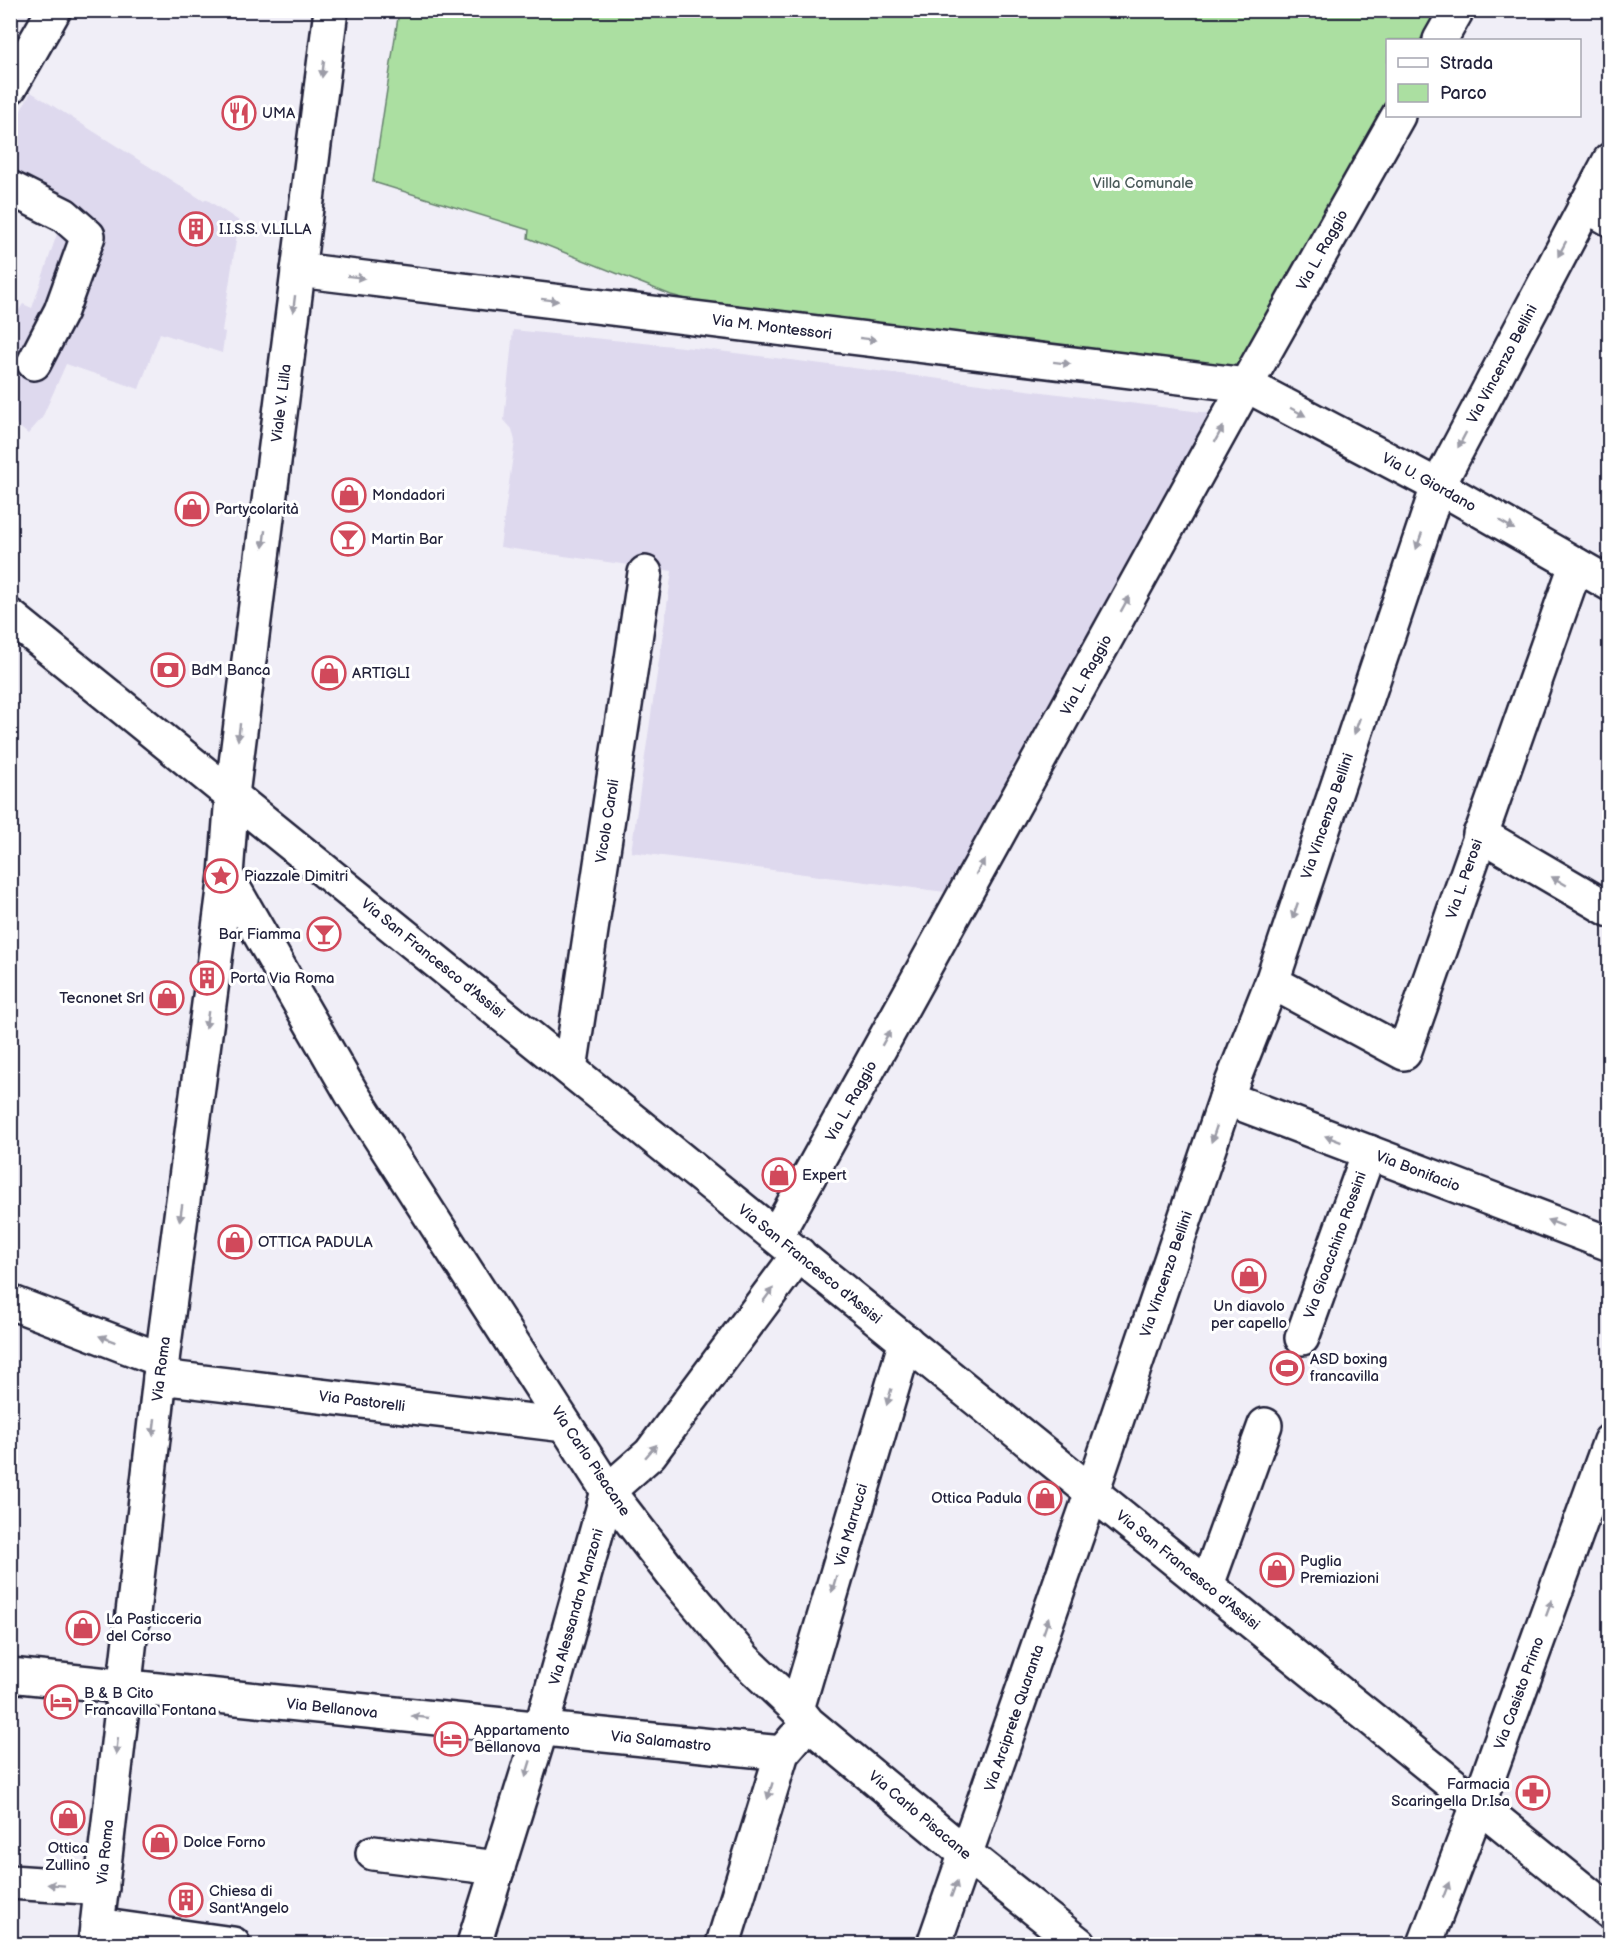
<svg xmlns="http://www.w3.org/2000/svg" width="1620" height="1955" font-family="'Balsamiq Sans',sans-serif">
<rect width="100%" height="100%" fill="#f0eef7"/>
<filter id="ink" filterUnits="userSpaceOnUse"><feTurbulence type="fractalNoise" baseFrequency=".0167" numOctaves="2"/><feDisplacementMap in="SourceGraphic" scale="12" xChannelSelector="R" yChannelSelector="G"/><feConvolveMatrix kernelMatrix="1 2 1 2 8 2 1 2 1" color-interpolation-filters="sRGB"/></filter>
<g filter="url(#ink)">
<!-- built -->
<g fill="#ded9ee">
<path d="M31,92L204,201L206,199L239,221L222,331L225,332L222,353L160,333L139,389L66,364L42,418L28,434L11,420L10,324L23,304L32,308L60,225L11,174V128Z"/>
<path d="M513,330L703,349L1209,413L945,892L631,852L672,571L500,547L515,441L512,429L504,420Z"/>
</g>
<!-- green -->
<path fill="#abdfa1" stroke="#66806e" stroke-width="1.5" d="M1429,10L1435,14L1420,40H1388L1387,99L1238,367L693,301L671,295L528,238L529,230L373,182L399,11Z"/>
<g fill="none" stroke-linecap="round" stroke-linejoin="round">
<!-- minor casing -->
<g stroke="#22223b" stroke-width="38">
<g id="minor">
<path d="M1440,40L1457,10"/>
<path d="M10,87L54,10"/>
<path d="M10,188L64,215L88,236L61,311L34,363"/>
<path d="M1585,205L1610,219"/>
<path d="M298,270L1246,385L1438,486L1610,584"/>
<path d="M10,616L1610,1912"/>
<path d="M1480,834L1610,910"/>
<path d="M226,875L352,1094L608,1491L673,1575L744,1659L797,1709L808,1723L966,1854L1079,1944"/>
<path d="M1272,982L1404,1053L1576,565"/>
<path d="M570,1069L645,573"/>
<path d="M1226,1098L1610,1244"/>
<path d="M776,1236L1246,385L1398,116"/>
<path d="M10,1302L162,1360"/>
<path d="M1302,1338L1369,1152"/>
<path d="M160,1377L565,1425"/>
<path d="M1207,1585L1265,1425"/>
<path d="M10,1675L782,1753"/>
<path d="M797,1709L906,1341"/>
<path d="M373,1853L498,1868"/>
<path d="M10,1882L102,1888"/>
<path d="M97,1925L233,1944"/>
<path d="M95,1944L162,1360L226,875L232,795L331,10"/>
<path d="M474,1944L541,1729L608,1491L650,1454L799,1254"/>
<path d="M723,1944L782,1753L795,1738"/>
<path d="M934,1944L1092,1492L1226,1098L1272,982L1438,486L1610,160"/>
<path d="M1425,1944L1478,1805L1610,1441"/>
</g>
</g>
<!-- minor -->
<use href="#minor" stroke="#fff" stroke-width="33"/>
</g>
<!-- one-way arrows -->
<defs><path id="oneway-solid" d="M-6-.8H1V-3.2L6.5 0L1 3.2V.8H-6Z" transform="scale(1.5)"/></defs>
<g fill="#9c9ca7">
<use href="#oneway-solid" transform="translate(323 69) rotate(97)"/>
<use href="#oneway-solid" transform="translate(1562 249) rotate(118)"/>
<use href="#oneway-solid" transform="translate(356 277) rotate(7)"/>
<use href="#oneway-solid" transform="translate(550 300) rotate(7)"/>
<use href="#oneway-solid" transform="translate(294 304) rotate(97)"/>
<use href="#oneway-solid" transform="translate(868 339) rotate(7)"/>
<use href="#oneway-solid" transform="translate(1062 363) rotate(7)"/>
<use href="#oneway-solid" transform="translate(1298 412) rotate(28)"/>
<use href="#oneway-solid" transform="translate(1219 434) rotate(-61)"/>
<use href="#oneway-solid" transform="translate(1462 440) rotate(118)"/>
<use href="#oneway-solid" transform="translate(1507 525) rotate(30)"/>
<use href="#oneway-solid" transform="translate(264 539) rotate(97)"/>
<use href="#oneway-solid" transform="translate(1419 541) rotate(109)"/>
<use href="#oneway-solid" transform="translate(1125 604) rotate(-61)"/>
<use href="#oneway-solid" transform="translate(1357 726) rotate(109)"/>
<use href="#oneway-solid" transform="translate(239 732) rotate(97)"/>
<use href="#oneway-solid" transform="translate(980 867) rotate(-61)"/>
<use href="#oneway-solid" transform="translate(1559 881) rotate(-150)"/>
<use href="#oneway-solid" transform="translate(1295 911) rotate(109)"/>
<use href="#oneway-solid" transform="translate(207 1020) rotate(98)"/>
<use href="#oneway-solid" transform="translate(886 1038) rotate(-61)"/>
<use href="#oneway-solid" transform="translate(1214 1134) rotate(109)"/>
<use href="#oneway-solid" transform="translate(1333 1139) rotate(-159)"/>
<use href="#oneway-solid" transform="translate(181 1213) rotate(98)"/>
<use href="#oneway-solid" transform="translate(1555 1223) rotate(-159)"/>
<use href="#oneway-solid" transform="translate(768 1295) rotate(-53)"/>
<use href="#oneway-solid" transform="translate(107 1339) rotate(-159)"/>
<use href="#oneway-solid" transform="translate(889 1397) rotate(106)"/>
<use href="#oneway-solid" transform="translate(154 1427) rotate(97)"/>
<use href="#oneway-solid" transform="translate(651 1451) rotate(-49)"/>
<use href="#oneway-solid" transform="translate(834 1584) rotate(106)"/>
<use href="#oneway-solid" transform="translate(1549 1608) rotate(-70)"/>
<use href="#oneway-solid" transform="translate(1046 1626) rotate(-71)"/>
<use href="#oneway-solid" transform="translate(420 1717) rotate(-174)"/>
<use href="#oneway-solid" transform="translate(117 1746) rotate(96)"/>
<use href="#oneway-solid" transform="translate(528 1769) rotate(107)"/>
<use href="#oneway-solid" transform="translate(770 1791) rotate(107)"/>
<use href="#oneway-solid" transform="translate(56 1885) rotate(-176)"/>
<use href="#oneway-solid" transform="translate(954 1889) rotate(-70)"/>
<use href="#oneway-solid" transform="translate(1446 1890) rotate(-69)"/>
</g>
</g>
<!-- icons -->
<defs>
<g id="restaurant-ring" transform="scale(1.725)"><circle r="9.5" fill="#fff" stroke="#d1495b" stroke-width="1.5"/><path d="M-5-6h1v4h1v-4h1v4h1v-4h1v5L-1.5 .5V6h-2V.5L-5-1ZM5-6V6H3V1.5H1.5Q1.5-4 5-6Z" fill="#d1495b"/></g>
<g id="building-ring" transform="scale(1.725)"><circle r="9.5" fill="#fff" stroke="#d1495b" stroke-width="1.5"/><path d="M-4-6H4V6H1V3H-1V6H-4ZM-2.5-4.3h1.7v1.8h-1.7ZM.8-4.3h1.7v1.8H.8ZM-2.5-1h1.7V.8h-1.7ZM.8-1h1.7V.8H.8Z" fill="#d1495b"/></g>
<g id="shop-ring" transform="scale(1.725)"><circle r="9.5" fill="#fff" stroke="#d1495b" stroke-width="1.5"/><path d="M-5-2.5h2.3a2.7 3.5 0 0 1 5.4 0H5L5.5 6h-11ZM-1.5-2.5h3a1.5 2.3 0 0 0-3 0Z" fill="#d1495b"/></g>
<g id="bar-ring" transform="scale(1.725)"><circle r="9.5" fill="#fff" stroke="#d1495b" stroke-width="1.5"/><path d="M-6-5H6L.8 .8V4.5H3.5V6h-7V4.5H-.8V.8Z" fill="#d1495b"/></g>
<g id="bank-ring" transform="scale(1.725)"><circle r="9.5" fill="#fff" stroke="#d1495b" stroke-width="1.5"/><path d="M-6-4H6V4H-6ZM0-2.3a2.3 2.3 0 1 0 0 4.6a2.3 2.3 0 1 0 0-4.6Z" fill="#d1495b"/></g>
<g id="sight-ring" transform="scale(1.725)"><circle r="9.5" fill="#fff" stroke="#d1495b" stroke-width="1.5"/><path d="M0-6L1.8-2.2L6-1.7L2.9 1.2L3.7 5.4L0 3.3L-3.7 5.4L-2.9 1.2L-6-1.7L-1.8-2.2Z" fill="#d1495b"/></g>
<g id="stadium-ring" transform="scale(1.725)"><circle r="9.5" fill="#fff" stroke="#d1495b" stroke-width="1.5"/><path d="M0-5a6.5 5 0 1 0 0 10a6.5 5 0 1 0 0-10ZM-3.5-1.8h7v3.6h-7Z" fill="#d1495b"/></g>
<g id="hotel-ring" transform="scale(1.725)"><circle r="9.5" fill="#fff" stroke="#d1495b" stroke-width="1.5"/><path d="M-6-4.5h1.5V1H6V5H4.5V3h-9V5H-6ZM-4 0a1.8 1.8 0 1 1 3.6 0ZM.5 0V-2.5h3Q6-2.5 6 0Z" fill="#d1495b"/></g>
<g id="pharmacy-ring" transform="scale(1.725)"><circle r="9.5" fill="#fff" stroke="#d1495b" stroke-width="1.5"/><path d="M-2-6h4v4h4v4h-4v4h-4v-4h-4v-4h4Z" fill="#d1495b"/></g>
</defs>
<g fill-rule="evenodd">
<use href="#restaurant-ring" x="239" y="113"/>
<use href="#building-ring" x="196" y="229"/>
<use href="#shop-ring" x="349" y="495"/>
<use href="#shop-ring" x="192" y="509"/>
<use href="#bar-ring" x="348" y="539"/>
<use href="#bank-ring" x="168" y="670"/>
<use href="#shop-ring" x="329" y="673"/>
<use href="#sight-ring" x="221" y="876"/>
<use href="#bar-ring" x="324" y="934"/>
<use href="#building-ring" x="207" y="978"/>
<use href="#shop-ring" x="167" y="998"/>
<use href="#shop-ring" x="779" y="1175"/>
<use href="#shop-ring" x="235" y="1242"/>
<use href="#shop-ring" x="1249" y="1276"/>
<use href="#stadium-ring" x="1287" y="1368"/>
<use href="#shop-ring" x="1045" y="1498"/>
<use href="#shop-ring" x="1277" y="1570"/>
<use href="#shop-ring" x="83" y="1628"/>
<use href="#hotel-ring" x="61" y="1702"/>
<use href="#hotel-ring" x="451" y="1739"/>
<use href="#pharmacy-ring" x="1533" y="1793"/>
<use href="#shop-ring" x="68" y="1818"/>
<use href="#shop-ring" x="160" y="1842"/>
<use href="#building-ring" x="186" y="1900"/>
</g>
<g text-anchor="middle" stroke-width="6" stroke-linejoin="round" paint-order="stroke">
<!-- poi labels -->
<g font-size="15" fill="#22223b" stroke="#fff" text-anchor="start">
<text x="262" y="118">UMA</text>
<text x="219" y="234">I.I.S.S. V.LILLA</text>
<text x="372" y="500">Mondadori</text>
<text x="215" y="514">Partycolarità</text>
<text x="371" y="544">Martin Bar</text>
<text x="191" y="675">BdM Banca</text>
<text x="352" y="678">ARTIGLI</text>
<text x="244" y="881">Piazzale Dimitri</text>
<text x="301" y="939" text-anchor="end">Bar Fiamma</text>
<text x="230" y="983">Porta Via Roma</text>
<text x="144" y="1003" text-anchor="end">Tecnonet Srl</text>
<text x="802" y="1180">Expert</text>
<text x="258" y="1247">OTTICA PADULA</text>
<text x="1249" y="1311" text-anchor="middle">Un diavolo<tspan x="1249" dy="17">per capello</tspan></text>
<text x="1310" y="1364">ASD boxing<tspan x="1310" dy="17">francavilla</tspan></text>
<text x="1022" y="1503" text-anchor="end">Ottica Padula</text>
<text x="1300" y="1566">Puglia<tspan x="1300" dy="17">Premiazioni</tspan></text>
<text x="106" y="1624">La Pasticceria<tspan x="106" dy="17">del Corso</tspan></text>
<text x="84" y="1698">B &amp; B Cito<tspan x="84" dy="17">Francavilla Fontana</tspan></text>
<text x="474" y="1735">Appartamento<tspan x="474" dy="17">Bellanova</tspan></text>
<text x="1510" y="1789" text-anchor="end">Farmacia<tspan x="1510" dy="17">Scaringella Dr.Isa</tspan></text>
<text x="183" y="1847">Dolce Forno</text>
<text x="68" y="1853" text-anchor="middle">Ottica<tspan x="68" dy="17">Zullino</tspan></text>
<text x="209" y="1896">Chiesa di<tspan x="209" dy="17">Sant'Angelo</tspan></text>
</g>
<!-- park labels -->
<g font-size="15" fill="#4b5b5a" stroke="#fff">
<text x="1143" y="188">Villa Comunale</text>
</g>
<!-- street labels -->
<g font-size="15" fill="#22223b" stroke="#fff">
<text transform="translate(1322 250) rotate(-61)" y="5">Via L. Raggio</text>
<text transform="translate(772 327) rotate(7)" y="5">Via M. Montessori</text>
<text transform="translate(1502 364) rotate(-62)" y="5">Via Vincenzo Bellini</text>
<text transform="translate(281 403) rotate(-83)" y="5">Viale V. Lilla</text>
<text transform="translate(1429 482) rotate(29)" y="5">Via U. Giordano</text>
<text transform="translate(1086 675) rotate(-61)" y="5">Via L. Raggio</text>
<text transform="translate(1327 816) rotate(-71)" y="5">Via Vincenzo Bellini</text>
<text transform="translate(607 821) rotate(-81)" y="5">Vicolo Caroli</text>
<text transform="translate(1464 879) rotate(-71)" y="5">Via L. Perosi</text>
<text transform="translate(433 958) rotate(39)" y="5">Via San Francesco d'Assisi</text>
<text transform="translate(851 1101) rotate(-61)" y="5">Via L. Raggio</text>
<text transform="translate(1418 1171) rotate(21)" y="5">Via Bonifacio</text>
<text transform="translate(1335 1245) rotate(-70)" y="5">Via Gioacchino Rossini</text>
<text transform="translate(810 1264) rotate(39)" y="5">Via San Francesco d'Assisi</text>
<text transform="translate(1166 1274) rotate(-71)" y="5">Via Vincenzo Bellini</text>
<text transform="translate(161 1369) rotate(-83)" y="5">Via Roma</text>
<text transform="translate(362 1401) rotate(7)" y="5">Via Pastorelli</text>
<text transform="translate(591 1461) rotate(56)" y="5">Via Carlo Pisacane</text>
<text transform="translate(851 1525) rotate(-74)" y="5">Via Marrucci</text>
<text transform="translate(1188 1570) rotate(39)" y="5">Via San Francesco d'Assisi</text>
<text transform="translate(576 1607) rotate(-74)" y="5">Via Alessandro Manzoni</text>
<text transform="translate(1519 1693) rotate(-70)" y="5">Via Casisto Primo</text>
<text transform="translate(332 1708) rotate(6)" y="5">Via Bellanova</text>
<text transform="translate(1014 1718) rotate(-71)" y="5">Via Arciprete Quaranta</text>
<text transform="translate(661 1741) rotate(6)" y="5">Via Salamastro</text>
<text transform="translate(920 1815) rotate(40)" y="5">Via Carlo Pisacane</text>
<text transform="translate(105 1852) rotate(-84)" y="5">Via Roma</text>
</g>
</g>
<!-- margin -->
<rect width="1620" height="1955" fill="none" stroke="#fff" stroke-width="36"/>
<rect x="18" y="18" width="1584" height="1919" fill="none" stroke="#22223b" stroke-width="2" filter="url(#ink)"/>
<!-- legend -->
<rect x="1386" y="39" width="195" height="78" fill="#ffffff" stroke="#a7a7b1" stroke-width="1.5"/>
<rect x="1398" y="58" width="30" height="9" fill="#ffffff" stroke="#a7a7b1" stroke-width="1.5"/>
<text x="1440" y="69" font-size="18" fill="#22223b">Strada</text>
<rect x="1398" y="84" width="30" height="18" fill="#abdfa1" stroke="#a7a7b1" stroke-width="1.5"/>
<text x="1440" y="99" font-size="18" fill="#22223b">Parco</text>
</svg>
